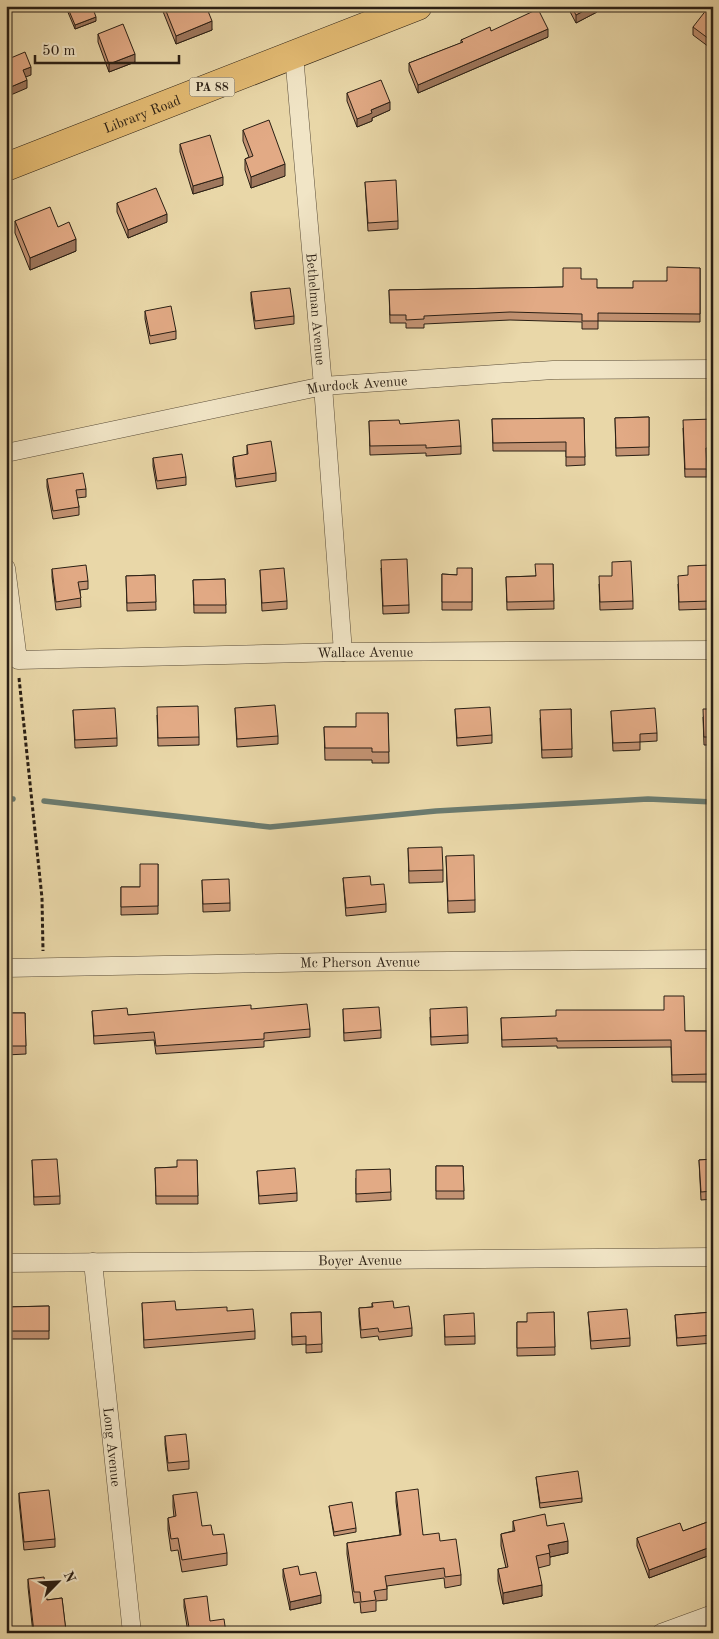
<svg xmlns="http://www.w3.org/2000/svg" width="719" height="1639" font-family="'Old Standard TT',serif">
<rect width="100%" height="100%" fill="#e9d7a8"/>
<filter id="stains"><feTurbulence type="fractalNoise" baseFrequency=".004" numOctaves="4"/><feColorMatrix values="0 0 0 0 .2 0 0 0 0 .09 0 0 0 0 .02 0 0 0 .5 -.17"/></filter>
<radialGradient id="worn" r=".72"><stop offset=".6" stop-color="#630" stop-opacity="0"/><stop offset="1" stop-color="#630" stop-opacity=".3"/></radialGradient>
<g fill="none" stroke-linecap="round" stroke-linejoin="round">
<!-- stream -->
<g stroke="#6b7b6f" stroke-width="5.5">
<path d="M6,798L13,799"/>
<path d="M44,801L270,827L436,811L648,799L713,802"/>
</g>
<!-- minor casing -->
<g stroke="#5a4d39" stroke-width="19">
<g id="minor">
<path id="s1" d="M294,55L323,386L343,652"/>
<path id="s2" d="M6,453L323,386L553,370L713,369"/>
<path id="s3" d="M6,568L18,660L343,652L713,650"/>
<path id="s4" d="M6,968L329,962L713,959"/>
<path id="s5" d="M93,1262L132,1633"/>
<path id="s6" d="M6,1263L713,1257"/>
<path d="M661,1633L713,1614"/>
</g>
</g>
<!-- primary casing -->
<g stroke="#2a1f14" stroke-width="29">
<g id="primary">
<path id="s7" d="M6,167L418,6"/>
</g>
</g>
<!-- path -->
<path stroke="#2a1f14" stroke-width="3" stroke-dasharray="4 2.5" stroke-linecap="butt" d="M19,678L42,898L43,951"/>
<!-- minor -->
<use href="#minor" stroke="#f1e5c6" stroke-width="18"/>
<!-- primary -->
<use href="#primary" stroke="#e4bc74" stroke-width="28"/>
</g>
<!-- wall -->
<g fill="#c29272" stroke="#2a1f14">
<path d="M67,6L96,21L75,29L67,10Z"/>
<path d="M162,6H206L212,30L176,44L162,9Z"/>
<path d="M567,6H597V12L576,23Z"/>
<path d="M713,14V50L693,35V27Z"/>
<path d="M491,31L548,37L418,93L409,71V63L461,43V40Z"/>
<path d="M98,34L135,62L109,72L98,42Z"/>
<path d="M347,93L390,110L372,118V121L357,127L347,101Z"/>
<path d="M243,130L285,176L251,188L245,170V159L249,157L243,141Z"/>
<path d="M180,144L223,185L193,194L180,152Z"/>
<path d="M365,182L398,221V229L368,231Z"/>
<path d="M117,203L167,222L128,238L117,212Z"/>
<path d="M15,221L58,227L76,251L30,270L15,233Z"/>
<path d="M700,268V322L598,321V329H582V322L510,320L424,324V328H406V323H390L389,290L563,287L581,279L597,288H633L667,281Z"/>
<path d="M251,292L294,316V324L255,329L251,300Z"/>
<path d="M145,311L176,331V339L150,344L145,319Z"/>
<path d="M649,417V455L616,456L615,418Z"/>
<path d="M584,418L585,465L566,466V451H493L492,419Z"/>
<path d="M713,419V456H706L707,477H685L683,428Z"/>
<path d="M369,421L400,424L461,446V454L426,456V453L370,455Z"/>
<path d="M247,445L276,473V481L236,487L233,465V457L247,455Z"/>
<path d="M153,458L186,477V485L157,489L153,466Z"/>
<path d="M47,479L86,489V497L77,498L79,507V515L53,519L47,487Z"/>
<path d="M553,564L554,609L507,610L506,577L535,576Z"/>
<path d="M709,565L710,609L679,610L678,584L688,575Z"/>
<path d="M381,568L409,605V613L383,614Z"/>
<path d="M472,568V610H442V574L457,575Z"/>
<path d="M52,569L88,581V589L80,590L81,607L56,610L52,577Z"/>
<path d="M260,570L287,601V609L262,611Z"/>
<path d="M155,575L156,610L127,611L126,576Z"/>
<path d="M225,579L226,613H194L193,580Z"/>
<path d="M599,584L633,601V609L600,610Z"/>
<path d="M235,708L278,736V744L237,747Z"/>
<path d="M455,709L492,735V743L457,746Z"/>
<path d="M571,709L572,757L542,758L540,718Z"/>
<path d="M713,709V745H704L703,717Z"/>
<path d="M73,710L117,738V746L75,748Z"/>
<path d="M611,711L657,733V741L640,742V750L613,751Z"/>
<path d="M388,713L389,763H372V760H325L324,727H356Z"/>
<path d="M157,715L199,737V745L158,746Z"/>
<path d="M408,848L443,870V882L409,883Z"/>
<path d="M446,856L475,900V912L448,913Z"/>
<path d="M158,864V914L121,915V887H140Z"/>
<path d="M343,878L371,885L386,904V912L346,916Z"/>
<path d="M202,880L230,903V911L203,912Z"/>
<path d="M251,1009L310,1029V1037L264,1041V1047L156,1054L154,1040L94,1044L92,1011L128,1015Z"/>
<path d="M343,1009L381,1030V1038L344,1041Z"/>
<path d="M6,1013H25L26,1054L6,1055Z"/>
<path d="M430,1017L468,1035V1043L431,1045Z"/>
<path d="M501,1018L685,1031H707L708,1082H672L671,1047L557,1048V1046L502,1047Z"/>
<path d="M713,1159V1199L701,1200L699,1160Z"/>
<path d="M32,1160L60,1196V1204L34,1205Z"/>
<path d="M197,1160L198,1204H156L155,1168L177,1167Z"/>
<path d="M436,1166H463L464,1199H436Z"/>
<path d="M390,1169L391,1200L356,1202V1178Z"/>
<path d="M257,1171L297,1193V1201L259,1204Z"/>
<path d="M142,1303L176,1310L227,1311L255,1331V1339L144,1348Z"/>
<path d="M372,1303L394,1308L412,1328V1336L379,1340L378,1336L361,1338L359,1316V1308L372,1307Z"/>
<path d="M49,1306V1339H6V1307Z"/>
<path d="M321,1312L322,1352L306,1353V1344L292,1345L291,1313Z"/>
<path d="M554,1312L555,1355L517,1356V1322H527Z"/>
<path d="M588,1312L630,1338V1346L591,1349Z"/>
<path d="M713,1312V1343L677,1346L675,1315Z"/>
<path d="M444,1315L475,1336V1344L445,1345Z"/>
<path d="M165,1436L189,1461V1469L168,1471L165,1444Z"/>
<path d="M536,1477L582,1498V1502L540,1508Z"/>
<path d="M396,1492L423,1535L440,1541L461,1575V1585L445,1588L444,1578L387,1586V1600L376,1601V1611L361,1613L360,1602L354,1603L347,1554V1543L400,1535L396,1502Z"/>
<path d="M19,1493L55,1539V1547L24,1550L19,1501Z"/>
<path d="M173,1495L202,1526L213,1535L227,1553V1565L182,1572L178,1550L171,1551L168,1530V1518L174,1517L173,1507Z"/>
<path d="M329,1506L356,1528V1532L334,1536Z"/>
<path d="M713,1520V1554L649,1578L637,1546V1538L683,1531Z"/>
<path d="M513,1521L547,1526L568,1553L550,1557V1565L538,1568L542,1596L503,1604L498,1581V1569L506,1568L501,1546V1534L513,1531Z"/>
<path d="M283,1569L300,1575L321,1603L290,1610L283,1577Z"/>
<path d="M28,1579L47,1600L62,1598L66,1633H33L28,1587Z"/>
<path d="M184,1599L210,1621L226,1633H188L184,1607Z"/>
</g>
<!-- shaded-wall -->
<g fill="#9e775d" stroke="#2a1f14">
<path d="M593,6H597V12L576,23V15Z"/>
<path d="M96,17V21L75,29V25Z"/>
<path d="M212,21V30L176,44V36Z"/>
<path d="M548,29V37L418,93V85Z"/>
<path d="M135,54V62L109,72V64Z"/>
<path d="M31,67V75L23,78V70Z"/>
<path d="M27,80V88L6,97V89Z"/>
<path d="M390,102V110L372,118V121L357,127V119L371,110Z"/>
<path d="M285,164V176L251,188V177Z"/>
<path d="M223,177V185L193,194V186Z"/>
<path d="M167,214V222L128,238V230Z"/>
<path d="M76,239V251L30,270V258Z"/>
<path d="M568,1541V1553L550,1557L548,1545Z"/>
<path d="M713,1546V1554L649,1578V1570Z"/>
<path d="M542,1585V1596L503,1604V1593Z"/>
<path d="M321,1595V1603L290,1610V1602Z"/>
</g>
<!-- building -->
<g fill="#e2aa85" stroke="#2a1f14">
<path d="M67,6H92L96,17L75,25Z"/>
<path d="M164,6H206L212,21L176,36Z"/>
<path d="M571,6H593L576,15Z"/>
<path d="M538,9L548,29L418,85L409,63L463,42L461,40L490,27L491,31Z"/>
<path d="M707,9L713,14V42L693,27Z"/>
<path d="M123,24L135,54L109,64L98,34Z"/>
<path d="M25,52L31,67L23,70L27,80L6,89V60Z"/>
<path d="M381,80L390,102L371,110L372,113L357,119L347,93Z"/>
<path d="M269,120L285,164L251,177L245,159L253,156L243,130Z"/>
<path d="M210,135L223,177L193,186L180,144Z"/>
<path d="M396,180L398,221L368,223L365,182Z"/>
<path d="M156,188L167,214L128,230L117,203Z"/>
<path d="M50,207L58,227L69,222L76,239L30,258L15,221Z"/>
<path d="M667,267L700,268V314L598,313V321H582V314L510,312L424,316V319L406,320V315H390L389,290L563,287V268H581V279H597V288H633V281H667Z"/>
<path d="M290,288L294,316L255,321L251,292Z"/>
<path d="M171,306L176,331L150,336L145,311Z"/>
<path d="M649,417V447L616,448L615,418Z"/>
<path d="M584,418L585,457H566V442L493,443L492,419Z"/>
<path d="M713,419V448H706L707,469H685L683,420Z"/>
<path d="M399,420L400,424L459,420L461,446L426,448V445L370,446L369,421Z"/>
<path d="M271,441L276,473L236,479L233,457L248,454L247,445Z"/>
<path d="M182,454L186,477L157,481L153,458Z"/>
<path d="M83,473L86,489L76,490L79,507L53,511L47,479Z"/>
<path d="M407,559L409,605L383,606L381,560Z"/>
<path d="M631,561L633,601L600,602L599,576H612V562Z"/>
<path d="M535,564H553L554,601L507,602L506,577L536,576Z"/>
<path d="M86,565L88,581L78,582L81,598L56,602L52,569Z"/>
<path d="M709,565L710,601L679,602L678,576L688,575V566Z"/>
<path d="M284,568L287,601L262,603L260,570Z"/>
<path d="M457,568H472V602H442V574L457,575Z"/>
<path d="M155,575L156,602L127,603L126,576Z"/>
<path d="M225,579L226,605H194L193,580Z"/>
<path d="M275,705L278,736L237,739L235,708Z"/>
<path d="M198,706L199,737L158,738L157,707Z"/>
<path d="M490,707L492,735L457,738L455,709Z"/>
<path d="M115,708L117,738L75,740L73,710Z"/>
<path d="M655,708L657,733L640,734V742L613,743L611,711Z"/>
<path d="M571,709L572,749L542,750L540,710Z"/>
<path d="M703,709H713V737H704Z"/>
<path d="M356,713H388L389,752H372V748H325L324,727H356Z"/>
<path d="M442,847L443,870L409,871L408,848Z"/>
<path d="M474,855L475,900L448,901L446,856Z"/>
<path d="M140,864H158V906L121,907V887H140Z"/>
<path d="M370,876L371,885L384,884L386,904L346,908L343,878Z"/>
<path d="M229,879L230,903L203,904L202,880Z"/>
<path d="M664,996H684L685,1031H707L708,1074L672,1075L671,1040L557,1041V1038L502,1040L501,1018L556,1016V1010H664Z"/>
<path d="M307,1004L310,1029L264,1033V1039L156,1046L154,1032L94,1036L92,1011L127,1008L128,1015L198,1009L251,1005V1009Z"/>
<path d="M379,1007L381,1030L344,1033L343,1009Z"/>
<path d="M467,1007L468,1035L431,1037L430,1009Z"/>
<path d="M6,1013H25L26,1046H6Z"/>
<path d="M57,1159L60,1196L34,1197L32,1160Z"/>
<path d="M713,1159V1191L701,1192L699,1160Z"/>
<path d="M177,1160H197L198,1196H156L155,1168L177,1167Z"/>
<path d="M436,1166H463L464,1191H436Z"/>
<path d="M295,1168L297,1193L259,1196L257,1171Z"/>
<path d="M390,1169L391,1192L356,1194V1170Z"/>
<path d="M175,1301L176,1310L227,1307V1311L253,1309L255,1331L144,1340L142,1303Z"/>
<path d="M393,1301L394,1308L409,1306L412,1328L379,1332L378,1328L361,1330L359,1308L373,1307L372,1303Z"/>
<path d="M49,1306V1331H6V1307Z"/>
<path d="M627,1309L630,1338L591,1341L588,1312Z"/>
<path d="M321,1312L322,1344L306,1345V1336L292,1337L291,1313Z"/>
<path d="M554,1312L555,1347L517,1348V1322H527V1313Z"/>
<path d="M713,1312V1335L677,1338L675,1315Z"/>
<path d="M474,1313L475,1336L445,1337L444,1315Z"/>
<path d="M186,1434L189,1461L168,1463L165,1436Z"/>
<path d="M578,1471L582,1498L540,1503L536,1477Z"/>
<path d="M418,1489L423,1535L439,1533L440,1541L456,1539L461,1575L445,1577L444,1568L385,1576L387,1589L374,1591L376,1600L361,1602L360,1592H354L347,1543L401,1535L396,1492Z"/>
<path d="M49,1490L55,1539L24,1542L19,1493Z"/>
<path d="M197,1492L202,1526L211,1525L213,1535L224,1534L227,1553L182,1560L178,1538L171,1539L168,1518L176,1516L173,1495Z"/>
<path d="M352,1502L356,1528L334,1532L329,1506Z"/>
<path d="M545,1514L547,1526L564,1523L568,1541L548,1545L550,1553L536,1556L542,1585L503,1593L498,1569L508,1567L501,1534L515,1531L513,1521Z"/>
<path d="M713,1520V1546L649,1570L637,1538L680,1523L683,1531Z"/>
<path d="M298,1566L300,1575L316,1572L321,1595L290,1602L283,1569Z"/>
<path d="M44,1577L47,1600L62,1598L66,1631L50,1633H34L28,1579Z"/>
<path d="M207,1596L210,1621L224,1619L226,1633H190L184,1599Z"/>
</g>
<g text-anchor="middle" stroke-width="4.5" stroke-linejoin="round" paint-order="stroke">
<!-- shield labels -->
<rect fill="#f1e5c6" stroke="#665a49" stroke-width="1" x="189.5" y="77.5" width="45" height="19" rx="4"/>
<g font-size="12" font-weight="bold" fill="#2a1f14">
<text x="212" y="91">PA 88</text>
</g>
<!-- street labels -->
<g font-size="14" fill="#2a1f14" stroke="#f1e5c6">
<text dy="5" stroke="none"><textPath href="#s7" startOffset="146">Library Road</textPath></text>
<text dy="5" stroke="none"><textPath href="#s1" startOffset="255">Bethelman Avenue</textPath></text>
<text dy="5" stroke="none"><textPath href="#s2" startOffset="358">Murdock Avenue</textPath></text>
<text dy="5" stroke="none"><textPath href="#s3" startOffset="440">Wallace Avenue</textPath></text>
<text dy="5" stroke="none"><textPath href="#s4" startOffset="354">Mc Pherson Avenue</textPath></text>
<text dy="5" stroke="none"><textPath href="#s6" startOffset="354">Boyer Avenue</textPath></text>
<text dy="5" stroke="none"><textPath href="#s5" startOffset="186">Long Avenue</textPath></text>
</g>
</g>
<!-- margin -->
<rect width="719" height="1639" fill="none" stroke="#e9d7a8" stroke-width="25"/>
<rect x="8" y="8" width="704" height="1624" fill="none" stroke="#2a1f14" stroke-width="2.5"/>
<rect x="12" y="12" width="694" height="1614" fill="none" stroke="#2a1f14"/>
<!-- north arrow -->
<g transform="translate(58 1582) rotate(66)" stroke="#f1e5c6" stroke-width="4" paint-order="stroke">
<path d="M0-4L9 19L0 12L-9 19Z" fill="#2a1f14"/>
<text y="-8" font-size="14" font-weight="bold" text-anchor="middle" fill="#2a1f14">N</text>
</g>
<!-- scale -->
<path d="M35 55v8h144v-8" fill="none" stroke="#2a1f14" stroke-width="2.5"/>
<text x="42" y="55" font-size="15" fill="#2a1f14" stroke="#f1e5c6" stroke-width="4" paint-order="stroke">50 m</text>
<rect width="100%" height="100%" filter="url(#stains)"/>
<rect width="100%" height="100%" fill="url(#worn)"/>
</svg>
